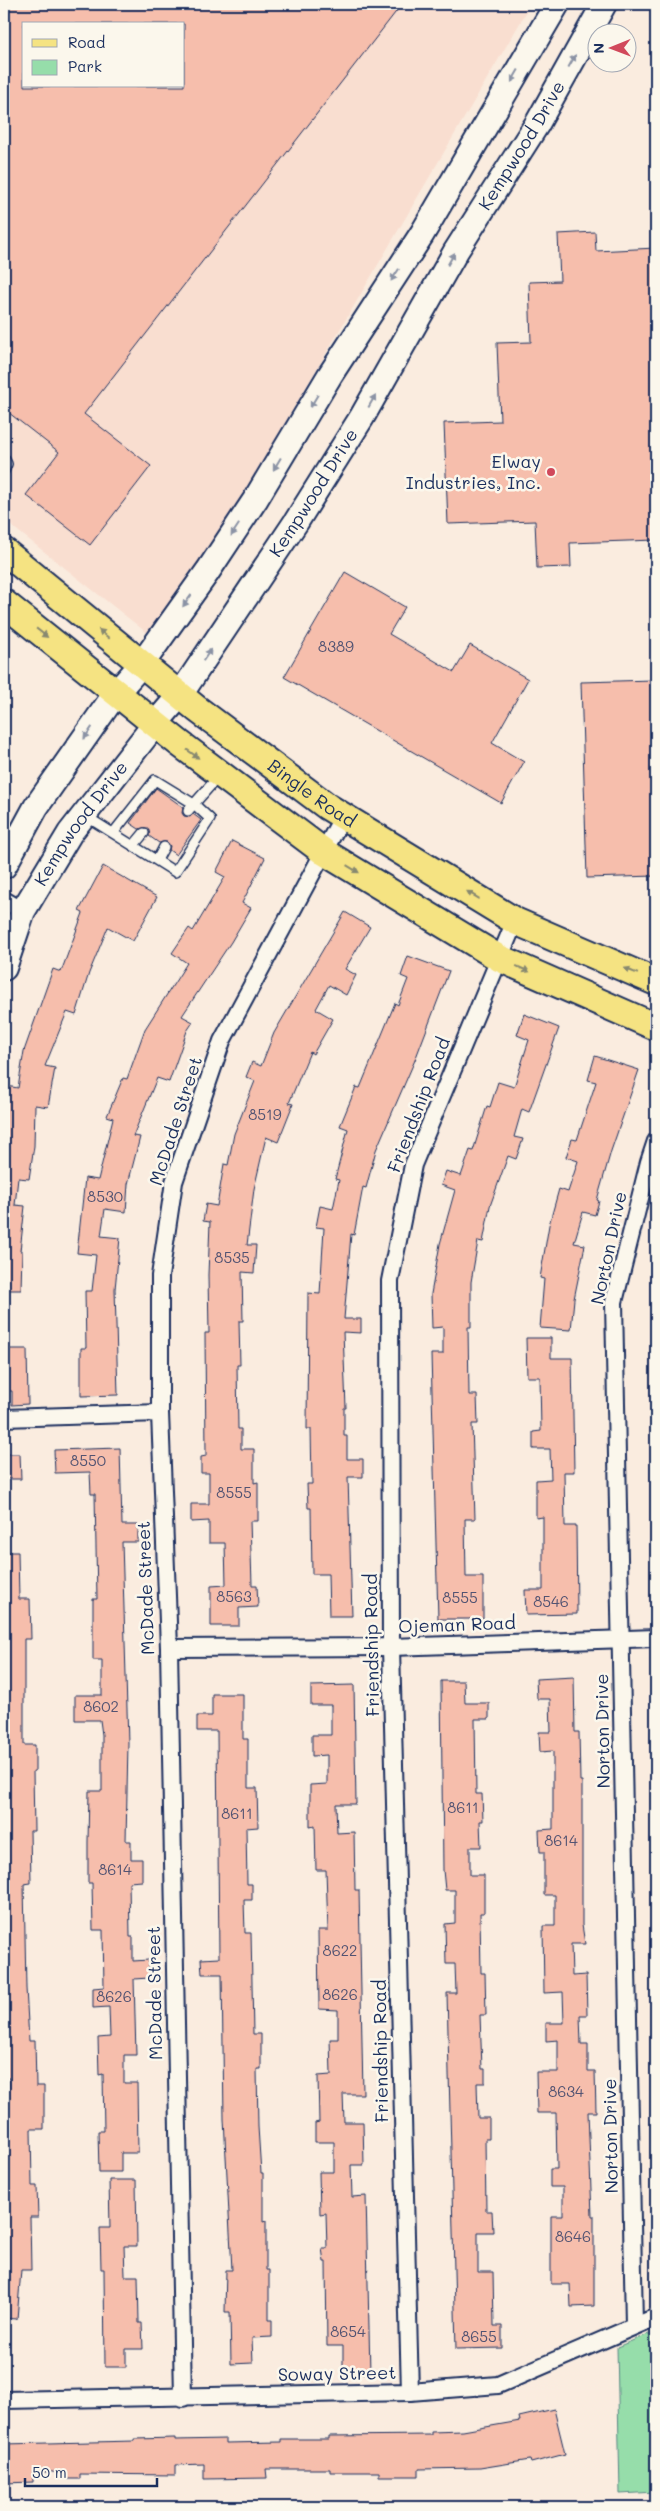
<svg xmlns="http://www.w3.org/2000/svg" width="660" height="2511" font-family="Mali,sans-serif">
<rect width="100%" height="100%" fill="#faecdf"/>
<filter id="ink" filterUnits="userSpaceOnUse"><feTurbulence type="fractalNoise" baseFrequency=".02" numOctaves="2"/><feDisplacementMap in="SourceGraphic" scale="10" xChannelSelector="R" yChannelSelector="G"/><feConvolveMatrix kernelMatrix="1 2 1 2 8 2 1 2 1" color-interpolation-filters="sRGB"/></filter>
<g filter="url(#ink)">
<!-- built -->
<path fill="#f9ded0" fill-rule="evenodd" d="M4,4H531L254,476L151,636L4,520ZM24,24H184V86H24Z"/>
<!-- green -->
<path fill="#96ddaa" stroke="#588684" d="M656,2331V2492L620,2494L617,2347Z"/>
<!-- building -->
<g fill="#f6beac" stroke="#1b2f5e" fill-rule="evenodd">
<path d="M4,4H402L84,414L151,466L90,545L26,495L59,452L4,409ZM24,24H184V86H24Z"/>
<path d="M595,232L596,251L656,248V540L570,543L571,567L537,568L535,521L448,524L444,423L500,421L497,343L531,342L529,282L560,281L558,234Z"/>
<path d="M345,572L405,607L389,634L454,672L470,645L528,679L492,743L524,762L501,803L284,677Z"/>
<path d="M654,680L656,876L587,878L581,682Z"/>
<path d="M156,788L183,807L182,813L184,816L190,817L193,814L201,820L176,855L169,850L170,846L167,842L159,843L149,836L148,828L139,829L130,823Z"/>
<path d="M232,841L265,858L242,903L251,908L231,942L182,1016L193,1022L187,1031L169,1082L157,1078L133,1136L140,1137L128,1184L126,1212L105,1209L101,1236L120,1238L115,1289L118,1395L81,1396V1348H86L85,1291H92L96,1255L77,1253L85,1178L98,1180L113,1118L107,1116L123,1078L127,1079L145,1029L187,963L172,953L189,928L193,931L225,877L216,872Z"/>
<path d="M103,866L157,897L133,941L108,927L89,973L76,1015L67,1012L45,1066L55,1068L48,1107L35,1105L34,1146L29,1179L18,1178L15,1205L25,1206L20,1251H22L21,1290H4L6,1086L18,1088L24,1051L53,969L61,972L83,913L79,911Z"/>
<path d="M345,912L370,927L345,969L356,975L346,995L329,985L316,1009L333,1019L313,1054L310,1052L289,1103L293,1104L278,1142L266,1137L254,1189L247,1245H256L254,1273L242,1272L243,1321H239L240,1365H237L238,1429H241V1449H254V1483L258,1482V1521H250L252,1585H257L258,1607L239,1608V1626H211V1586L226,1585L225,1543H209V1521L191,1522V1504H209V1473H201V1457L206,1456L205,1333H209L208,1275L210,1222L203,1221L206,1204L217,1206L224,1164L228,1165L234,1134L255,1081L246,1077L252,1062L261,1066L274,1033Z"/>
<path d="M408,956L449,971L415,1060L376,1150L366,1188L363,1187L354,1235L351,1234L344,1319H361V1333L343,1332L346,1408H344V1436H347V1459H363V1477H348L352,1616H329L328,1574H312L311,1508H308L307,1484H312L311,1429H307L308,1293L320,1294L324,1228L316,1227L320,1206L333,1209L339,1180L335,1179L348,1129L340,1126L356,1087L360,1088L395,1003L398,1005L408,979L401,976Z"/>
<path d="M524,1014L559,1028L529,1112L522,1109L514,1137L523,1139L516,1159L508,1156L490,1206L483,1242L478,1241L471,1282V1327H468L469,1395H477L478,1424H472L475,1519H465L466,1577H483V1619H438L431,1354H443V1327L432,1328L431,1294L440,1244L455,1190L441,1185L446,1171L461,1176L470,1150L473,1151L487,1106L490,1107L498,1082L514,1087L529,1040L517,1035Z"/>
<path d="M595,1056L639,1070L611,1151L597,1200L599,1201L595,1215L583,1212L574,1243L585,1245L574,1299L571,1330L540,1328L544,1279L540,1278L549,1225L559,1189L568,1192L578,1161L566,1157L572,1139L577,1140L596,1082L588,1080Z"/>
<path d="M526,1338H551V1358H572L574,1472H564L565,1526H576L577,1614L526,1615L525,1590H543V1517L536,1518V1480L551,1479L550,1449H533V1432L541,1431L540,1377H527Z"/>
<path d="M4,1349H27L28,1404L12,1405V1391H4Z"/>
<path d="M120,1448L122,1525H138V1542H122L128,1743L126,1841H131V1859H142V1881L129,1882L130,1937H133V1961L149,1960V1978L134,1979L136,2055H124V2083H137L138,2153H121V2172H99L98,2131H104L103,2074L99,2075L98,2038L110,2037L109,2007L93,2008V1988L104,1987L103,1930H93L92,1883H88V1842L89,1791H102V1735L100,1720H75V1695H102V1660H93V1599H97L95,1494H91L90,1472L55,1473L54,1450Z"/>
<path d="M4,1454H20L21,1479H4Z"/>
<path d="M4,1552H18L19,1599H30L31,1639H24V1745H35V1771H33L34,1831H30L31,1883L24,1884L26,1988L29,2041H35L36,2086H44V2129H31L32,2186H37L38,2217H30L31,2270H21L17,2319L4,2318V2111H9V2078H4Z"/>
<path d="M574,1677L575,1732H579L580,1781H582V1925L585,1944H571L572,1976L586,1975L587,2015H580L581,2044H588V2071H595L596,2112H588L592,2216H594V2306L571,2307L570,2284H551V2216H563V2187H550V2169H557L556,2113H537L536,2072H558V2040L546,2041V2023H564L563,1992L544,1993L543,1926H555V1895H544V1852H540L539,1830L553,1829V1751L540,1752L539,1732H551L550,1699H537L536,1679Z"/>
<path d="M441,1681H464L465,1703H489V1719H475L476,1794H482L483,1821H480L481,1847H470V1875H484V1913H480L481,1973H485L486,2015H480L482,2069H485V2083H477L478,2118H489V2139H485L486,2211H492L493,2232H478V2272H493L494,2326H502V2348L456,2349L447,1993H456L455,1964H446L445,1924L455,1923V1890H445L443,1870Z"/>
<path d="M354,1685L356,1804H336L337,1833L354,1832L355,1890H359L363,2094H343L344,2122H363L364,2165H351L352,2197L366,2196L370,2373H343V2346H327L326,2262H324L322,2248H327L326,2213L320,2214L319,2172H334V2142H315V2123L319,2122L318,2076L331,2075L330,2039H338V2010L319,2009L318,1930H328L326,1870H316L315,1826L310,1827V1785L327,1784V1755L312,1756V1735H331V1705H311V1686Z"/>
<path d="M212,1694H243V1739H248V1788H257L258,1827L246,1828L247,1884H252V1900H244L245,1933H251L253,2034H261V2069H257L258,2127L261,2173H263V2222L266,2221V2270H269V2320H272V2337L252,2338L253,2363L231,2364L230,2312H225L226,2270H232L224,2119L222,1974H202L201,1959L219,1958L217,1731H197V1716H212Z"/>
<path d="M109,2180H136L137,2246H124L125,2276H138L139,2323H142L143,2349H126V2367H105L104,2269H101L100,2228H110Z"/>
<path d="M554,2409L565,2454L531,2463L530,2460L480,2468L419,2469V2476H379V2472H330V2469H266L267,2478L204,2479V2464L176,2465V2475L80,2474V2479H66V2472H33V2482L4,2483V2444L135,2441V2439L175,2438V2440L226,2439V2443L281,2442V2439H329V2436L431,2435V2432L463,2431L520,2421L519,2417Z"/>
</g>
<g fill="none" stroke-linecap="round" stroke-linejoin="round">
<!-- service casing -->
<g stroke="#1b2f5e" stroke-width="12">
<g id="service">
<path d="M4,458L7,464L4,471"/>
<path d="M84,815L175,872L210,819L194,804L218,777"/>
<path d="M114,832L155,780L194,804L188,811"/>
<path d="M134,845L144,833"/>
<path d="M157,860L164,847"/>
</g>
</g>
<!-- minor casing -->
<g stroke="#1b2f5e" stroke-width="20">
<g id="minor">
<path d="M4,900L23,911"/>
<path d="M4,1418L160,1413"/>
<path d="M169,1648L391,1647L656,1638"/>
<path d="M634,2325L614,1302L649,1162L656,1141"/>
<path d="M410,2392L391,1647L390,1281L413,1165L515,921"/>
<path d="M183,2398L169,1648L160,1413V1276L174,1182L222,1041L343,816"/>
<path d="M4,2400L410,2392L498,2385L656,2317"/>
</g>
</g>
<!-- secondary casing -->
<g stroke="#1b2f5e" stroke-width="28">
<g id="secondary">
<path d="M4,866L36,807L116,693L141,665L208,571L255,500L330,375L422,234L557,4"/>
<path id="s1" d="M4,968L23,911L70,833L155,724L180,695L296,522L362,417L456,251L537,124L604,4"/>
</g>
</g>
<!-- primary casing -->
<g stroke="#1b2f5e" stroke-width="30">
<g id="primary">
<path id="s2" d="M4,551L197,709L328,807L515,921L656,982"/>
<path d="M4,603L179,743L324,852L499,958L656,1027"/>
</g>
</g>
<!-- service -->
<use href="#service" stroke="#fbf7ec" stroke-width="9"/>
<!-- minor -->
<use href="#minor" stroke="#fbf7ec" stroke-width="16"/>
<!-- secondary -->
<use href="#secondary" stroke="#fbf7ec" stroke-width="24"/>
<!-- primary -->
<use href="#primary" stroke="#f5e382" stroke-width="26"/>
</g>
<!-- one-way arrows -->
<defs><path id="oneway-solid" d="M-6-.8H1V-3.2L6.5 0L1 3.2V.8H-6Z" transform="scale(1.25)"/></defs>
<g fill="#8b93a5">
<use href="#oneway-solid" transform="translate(572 61) rotate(-61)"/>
<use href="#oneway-solid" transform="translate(515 76) rotate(120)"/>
<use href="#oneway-solid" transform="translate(451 259) rotate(-61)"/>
<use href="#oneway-solid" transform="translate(395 275) rotate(123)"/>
<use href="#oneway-solid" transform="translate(314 401) rotate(121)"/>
<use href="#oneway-solid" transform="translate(372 401) rotate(-61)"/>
<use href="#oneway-solid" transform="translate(277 464) rotate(121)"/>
<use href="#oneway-solid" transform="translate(235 530) rotate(123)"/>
<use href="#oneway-solid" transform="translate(187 601) rotate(126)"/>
<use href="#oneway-solid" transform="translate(207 655) rotate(-56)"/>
<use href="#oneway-solid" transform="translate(88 733) rotate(125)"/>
</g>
<g fill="#888970">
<use href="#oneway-solid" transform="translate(42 633) rotate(38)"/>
<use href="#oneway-solid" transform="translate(104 634) rotate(-140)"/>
<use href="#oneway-solid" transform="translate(193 754) rotate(36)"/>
<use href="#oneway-solid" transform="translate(353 869) rotate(31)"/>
<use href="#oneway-solid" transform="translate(473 895) rotate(-149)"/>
<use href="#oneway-solid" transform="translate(523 969) rotate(24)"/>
<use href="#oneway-solid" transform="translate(631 971) rotate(-157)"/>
</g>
</g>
<!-- markers -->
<circle fill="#d1495b" stroke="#fbf7ec" stroke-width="2" cx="551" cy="472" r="5"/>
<g text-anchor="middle" stroke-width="5" stroke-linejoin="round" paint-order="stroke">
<!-- number labels -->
<g font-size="15" fill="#525372">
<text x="336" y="652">8389</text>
<text x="265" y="1120">8519</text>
<text x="105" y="1202">8530</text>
<text x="232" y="1263">8535</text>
<text x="88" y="1466">8550</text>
<text x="234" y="1498">8555</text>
<text x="234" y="1602">8563</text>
<text x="460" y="1603">8555</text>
<text x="551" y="1607">8546</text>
<text x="101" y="1712">8602</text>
<text x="463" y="1813">8611</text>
<text x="237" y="1819">8611</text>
<text x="561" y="1846">8614</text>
<text x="115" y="1875">8614</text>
<text x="340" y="1956">8622</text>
<text x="340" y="2000">8626</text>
<text x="114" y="2002">8626</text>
<text x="566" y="2097">8634</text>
<text x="573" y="2242">8646</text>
<text x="348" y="2337">8654</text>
<text x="479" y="2342">8655</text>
</g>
<!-- street labels -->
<g font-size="18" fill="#1b2f5e" stroke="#fbf7ec">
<text dy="6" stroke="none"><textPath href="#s1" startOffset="975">Kempwood Drive</textPath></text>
<text dy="6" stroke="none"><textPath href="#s1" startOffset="570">Kempwood Drive</textPath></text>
<text dy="6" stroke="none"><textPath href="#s2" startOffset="392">Bingle Road</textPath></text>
<text dy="6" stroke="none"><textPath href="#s1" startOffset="165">Kempwood Drive</textPath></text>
<text transform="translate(419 1105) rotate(-69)" y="6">Friendship Road</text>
<text transform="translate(176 1121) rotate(-72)" y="6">McDade Street</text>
<text transform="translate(609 1248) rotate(-78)" y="6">Norton Drive</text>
<text transform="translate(146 1588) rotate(-92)" y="6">McDade Street</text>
<text transform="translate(457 1625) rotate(-2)" y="6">Ojeman Road</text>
<text transform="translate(372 1645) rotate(-91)" y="6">Friendship Road</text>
<text transform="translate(603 1731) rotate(-91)" y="6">Norton Drive</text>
<text transform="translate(155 1993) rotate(-91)" y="6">McDade Street</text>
<text transform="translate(381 2051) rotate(-91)" y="6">Friendship Road</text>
<text transform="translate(611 2136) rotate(-91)" y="6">Norton Drive</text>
<text transform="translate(337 2374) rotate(-1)" y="6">Soway Street</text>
</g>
<!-- poi labels -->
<g font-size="18" fill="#1b2f5e" stroke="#fbf7ec" text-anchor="end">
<text x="541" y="468">Elway<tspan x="541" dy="21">Industries, Inc.</tspan></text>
</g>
</g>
<!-- margin -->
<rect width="660" height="2511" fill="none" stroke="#fbf7ec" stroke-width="20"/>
<rect x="10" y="10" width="640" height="2491" fill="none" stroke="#1b2f5e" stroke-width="2" filter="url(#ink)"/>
<!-- legend -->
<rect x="22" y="22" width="162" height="65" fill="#fbf7ec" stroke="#a1a7b3"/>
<rect x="32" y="39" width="25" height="8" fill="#f5e382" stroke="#a1a7b3"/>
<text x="68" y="48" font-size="15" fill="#1b2f5e">Road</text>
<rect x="32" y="60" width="25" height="15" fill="#96ddaa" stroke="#a1a7b3"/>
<text x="68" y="72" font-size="15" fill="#1b2f5e">Park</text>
<!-- north arrow -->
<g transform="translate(612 48) rotate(269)"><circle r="24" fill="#fbf7ec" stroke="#a1a7b3"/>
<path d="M0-4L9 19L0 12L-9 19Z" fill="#d1495b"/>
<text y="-8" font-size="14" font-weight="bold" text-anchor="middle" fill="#1b2f5e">N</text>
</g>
<!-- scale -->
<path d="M25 2478v8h132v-8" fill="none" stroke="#1b2f5e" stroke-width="2.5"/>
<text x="32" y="2478" font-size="15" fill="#1b2f5e" stroke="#fbf7ec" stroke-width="4" paint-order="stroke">50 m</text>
</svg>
